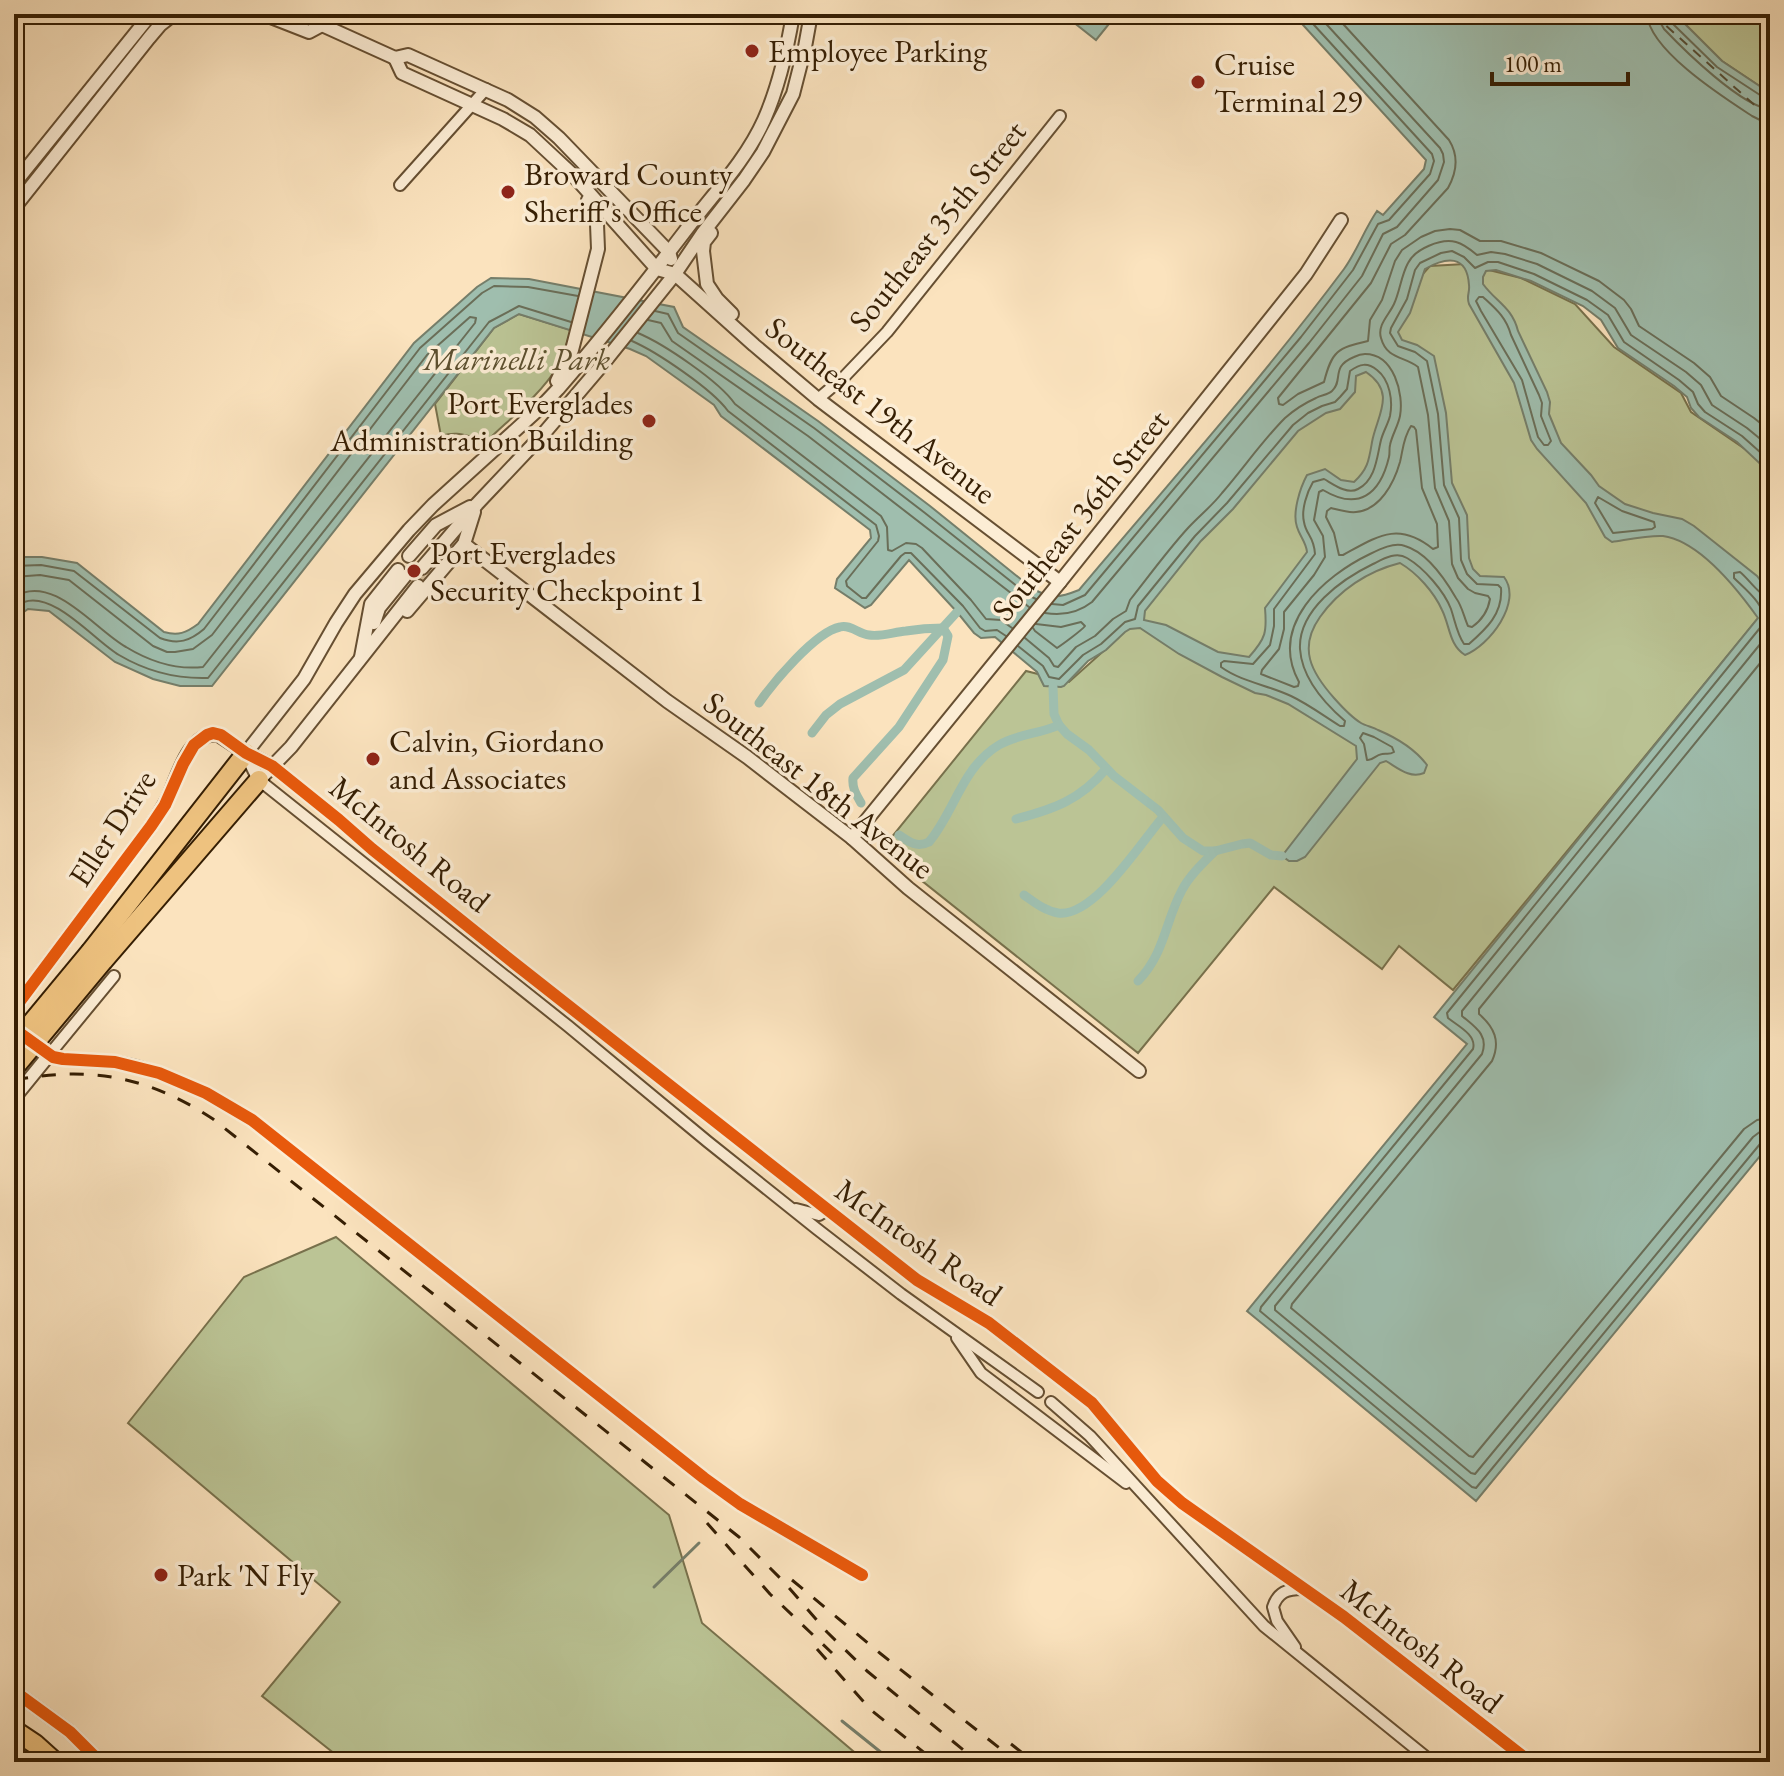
<svg xmlns="http://www.w3.org/2000/svg" width="1784" height="1776" font-family="'EB Garamond',serif">
<rect width="100%" height="100%" fill="#fbe3be"/>
<filter id="stains"><feTurbulence type="fractalNoise" baseFrequency=".0025" numOctaves="4"/><feColorMatrix values="0 0 0 0 .2 0 0 0 0 .09 0 0 0 0 .02 0 0 0 .5 -.17"/></filter>
<radialGradient id="worn" r=".72"><stop offset=".6" stop-color="#630" stop-opacity="0"/><stop offset="1" stop-color="#630" stop-opacity=".3"/></radialGradient>
<!-- green -->
<g fill="#bbc495" stroke="#78714c" stroke-width="2">
<path d="M1675,14H1770V93L1722,61Z"/>
<path d="M1465,264L1521,278L1575,304L1614,347L1681,393L1691,412L1761,460L1770,470V604L1453,990L1399,946L1382,969L1274,887L1138,1053L882,849L1026,671L1069,682L1118,638L1368,335L1430,266Z"/>
<path d="M519,314L571,330C567,343 564,354 558,366C541,394 512,417 489,439C469,440 463,429 441,436L435,404L494,328Z"/>
<path d="M336,1237L669,1515L702,1623L866,1762H345L262,1696L340,1602L128,1423L244,1277Z"/>
</g>
<!-- water -->
<g fill="#9fbeae" stroke="#757e6a" stroke-width="2" fill-rule="evenodd">
<path d="M1063,14H1117L1096,40Z"/>
<path d="M1293,14H1675L1722,61L1770,93V473L1737,442L1699,417L1691,408L1687,397L1674,386L1618,348L1601,320L1583,306L1531,281L1496,270L1486,271L1483,277V284C1496,302 1512,307 1518,331L1547,392L1550,402L1549,414L1561,443L1591,475L1599,486L1625,504L1653,513L1682,519L1694,526L1757,576L1770,593V1144L1476,1501L1247,1311L1467,1044L1434,1017L1758,618C1738,590 1699,541 1663,536C1649,535 1626,540 1612,542L1605,537L1586,503L1537,449L1531,440L1514,383L1469,304C1466,296 1470,293 1469,285C1467,254 1446,257 1425,269L1410,313L1398,332L1402,340L1417,345L1434,356L1446,413L1452,483L1467,515L1469,558L1473,569L1480,576L1504,577C1523,602 1489,646 1465,655C1449,645 1450,626 1442,610C1434,592 1417,573 1400,563C1368,571 1339,590 1320,617C1298,648 1311,672 1334,698C1342,707 1351,717 1361,723C1366,726 1373,727 1378,730C1397,738 1415,749 1427,765L1424,773C1410,779 1398,768 1386,761L1380,763L1305,857L1297,861H1289L1282,856L1357,759L1356,746L1288,704L1266,695L1255,693L1222,677L1179,654L1140,628L1130,629L1125,632L1106,650L1088,661L1064,686L1061,687L1044,686L1037,672L995,637L981,638L974,633L957,612L909,560L871,605L865,608L835,588L837,579L871,538L870,530L721,416L714,405L646,356L630,349L519,314L494,328L212,686H180L153,679L115,662L49,611L28,609L14,619V560L21,557H42L77,563L164,632C178,636 186,633 198,624L414,343L477,287L491,278L529,279L674,307L683,327L818,421L930,506L1033,589C1052,599 1059,598 1079,590C1168,484 1261,380 1344,269C1357,251 1364,230 1377,211L1383,215L1424,169L1426,160ZM1366,372C1397,393 1377,415 1372,442C1369,460 1368,469 1354,482L1341,480L1325,469L1307,475C1300,488 1292,513 1297,527C1300,537 1306,542 1307,552L1265,608C1267,632 1266,638 1249,657L1218,652L1166,625L1144,620L1145,611L1201,541L1233,509L1298,431L1326,413L1340,409L1355,392L1356,376Z"/>
</g>
<g fill="none" stroke-linecap="round" stroke-linejoin="round">
<!-- shore -->
<g stroke="#6a6e58" stroke-width="2">
<path d="M1334,14L1449,140C1459,156 1457,172 1448,188L1405,235L1391,244L1371,283L1278,398L1279,404L1283,405L1298,394L1324,382C1332,351 1337,348 1368,341L1370,320L1382,300L1395,261L1402,250L1421,237L1435,231L1450,229L1460,230L1480,241H1501L1541,253L1599,281L1624,300L1631,309L1639,326L1694,363L1710,377L1721,396L1754,418L1770,431"/>
<path d="M1647,14C1649,50 1723,97 1752,116L1760,120L1770,121"/>
<path d="M1659,14L1660,22L1664,29C1684,50 1742,107 1770,109"/>
<path d="M1670,14L1672,23L1717,67L1763,97L1770,99"/>
<path d="M1479,297H1483C1496,309 1506,317 1511,335L1539,395L1542,403L1541,416L1551,441L1548,445H1544L1538,437L1522,380L1481,311L1476,301Z"/>
<path d="M655,311L668,314L678,333L814,428L925,513L1028,595L1036,599"/>
<path d="M648,320L661,323L672,341L808,436L1029,607"/>
<path d="M638,333C664,344 719,381 735,404L881,516L887,527L888,550L892,551L906,543L916,544L922,548L971,600L986,619L1001,620L1012,628"/>
<path d="M632,341C657,352 712,389 728,411L876,525L879,536L878,541L846,581L847,586L862,598H866L901,556L905,553H911L963,606L980,628L985,631L997,630L1006,636"/>
<path d="M1411,426L1414,427L1416,430L1422,488L1437,524L1438,547L1433,549C1398,521 1378,536 1343,555H1339L1334,533L1326,517L1327,511L1331,508C1339,510 1348,513 1356,512C1380,510 1394,483 1400,462C1403,450 1403,438 1411,426Z"/>
<path d="M1598,497L1622,511L1654,522L1655,527L1652,529L1613,533L1595,503Z"/>
<path d="M14,566L41,565L74,571L160,638C178,645 190,641 204,629L420,348L482,293L494,286L528,287L578,296"/>
<path d="M14,577L40,575L69,580L153,646L167,652H175L193,649L212,635L427,355L470,317L476,318L475,323L203,667C176,670 149,661 126,647C95,630 53,572 14,597"/>
<path d="M1770,597C1759,596 1749,579 1740,572L1734,573V578C1745,589 1767,606 1764,623L1447,1013L1448,1018C1458,1026 1477,1035 1473,1049L1261,1307L1260,1311L1472,1487L1476,1488L1760,1144L1765,1141L1770,1140"/>
<path d="M1052,604L1063,605L1085,595L1301,337L1353,270L1378,224L1389,220L1430,174L1434,161L1432,154L1304,14"/>
<path d="M14,609C15,608 24,602 24,602C54,591 95,641 119,655C146,671 177,679 208,678L489,322L519,306L571,322"/>
<path d="M1045,613C1063,616 1078,613 1092,602L1309,343L1362,276L1383,234L1397,227L1438,180L1444,162L1443,154L1440,148L1317,14"/>
<path d="M1033,628L1035,631L1057,648C1063,644 1082,630 1085,626L1081,622L1061,627L1036,624"/>
<path d="M1770,632L1462,1011V1016C1475,1027 1489,1035 1482,1054L1275,1306V1310L1471,1473L1475,1474L1753,1137L1761,1131L1770,1130"/>
<path d="M1025,638L1049,658L1054,666L1058,667L1076,647L1095,636L1113,619L1126,611L1130,600C1149,576 1167,551 1188,528C1199,516 1212,506 1222,493C1243,469 1262,441 1285,418C1294,410 1305,403 1316,398C1321,395 1328,395 1332,391C1344,380 1330,367 1354,357C1358,355 1361,354 1365,354C1394,354 1404,394 1400,416C1398,426 1392,435 1390,445C1389,449 1390,453 1389,457C1380,495 1358,511 1323,490L1319,492L1314,520L1323,536L1325,557L1314,575L1284,612V629L1279,649L1262,670L1261,674L1294,687L1298,686L1299,682C1268,625 1324,576 1370,554C1380,549 1394,542 1405,546C1426,552 1445,579 1456,598C1462,606 1464,617 1468,626L1472,627C1482,620 1488,611 1490,599L1488,596L1475,593L1468,589L1458,578L1452,564L1449,521L1435,488L1428,415L1418,367C1405,356 1387,360 1381,338C1377,325 1389,315 1394,304C1400,291 1401,276 1408,263C1415,249 1441,238 1456,242C1464,244 1471,250 1477,255L1491,252L1505,254L1537,264L1592,291L1615,308L1631,335L1686,372L1701,385L1712,405L1747,428L1770,447"/>
<path d="M1018,646L1043,666L1049,677L1059,679L1083,655L1101,644L1125,622L1135,619L1138,606L1195,536L1227,503L1293,425L1308,413L1322,406L1335,402L1340,397L1347,389L1350,371C1360,364 1367,362 1377,370C1390,380 1393,401 1390,416C1388,424 1383,432 1381,440C1377,456 1376,480 1358,489C1347,495 1333,484 1324,479L1313,482C1307,492 1301,510 1304,522C1306,535 1314,536 1315,554L1274,609V626L1270,645L1253,664L1224,661L1221,663V667C1242,682 1268,685 1291,696C1308,704 1324,716 1340,726H1344L1345,721C1324,703 1302,678 1300,649C1298,610 1342,579 1373,564C1383,559 1396,551 1407,558C1424,568 1444,591 1451,609C1455,621 1457,634 1464,644H1469C1486,629 1503,614 1501,588L1498,585L1477,584L1467,574L1461,560L1459,518L1444,485L1438,414L1427,361L1415,352L1398,346L1390,333L1391,328L1407,299L1415,270L1420,263L1441,253L1452,251L1464,257L1475,268L1488,262H1498L1534,274L1587,300L1608,315L1624,342L1679,380L1693,392L1698,404L1705,412L1742,436L1770,461"/>
<path d="M1770,651L1479,1009V1014C1494,1027 1501,1041 1492,1061L1292,1304L1291,1308L1469,1456L1473,1457L1744,1129L1757,1120L1770,1118"/>
<path d="M1363,733L1374,737L1392,747L1394,752C1389,755 1387,753 1382,754C1375,755 1373,761 1367,760L1364,744L1360,738Z"/>
</g>
<!-- stream -->
<g stroke="#757e6a" stroke-width="3">
<path d="M654,1587L699,1543"/>
<path d="M842,1721L893,1762"/>
</g>
<!-- canal -->
<g stroke="#9fbeae" stroke-width="9">
<path d="M1053,687L1054,714L1059,725L1067,734L1089,750L1114,776L1158,810L1183,838L1203,851H1215L1242,844L1250,843L1271,855L1282,856"/>
<path d="M759,703C773,683 815,632 840,627C850,624 859,634 869,635C881,637 894,632 906,631C918,629 931,628 943,628L948,636L943,660L899,727L853,778C852,788 856,794 861,803"/>
<path d="M812,733L826,715L840,704L904,670L957,612"/>
<path d="M1016,819C1054,809 1080,800 1106,769"/>
<path d="M899,835C909,842 917,848 929,842C955,811 962,767 999,745C1017,734 1040,734 1059,725"/>
<path d="M1024,895C1034,902 1045,911 1058,913C1094,918 1141,842 1163,817"/>
<path d="M1138,981C1165,953 1165,922 1182,890C1190,875 1203,863 1215,851"/>
</g>
<!-- ferry -->
<path stroke="#554e36" stroke-width="2" stroke-dasharray="10 8" stroke-linecap="butt" d="M1653,14L1770,119"/>
<!-- tertiary-tunnel -->
<g stroke="#d3bc99" stroke-width="12" stroke-dasharray="12 6" stroke-linecap="butt">
<path d="M405,576L417,563"/>
<path d="M418,586L429,573"/>
</g>
<!-- minor casing -->
<g stroke="#664f32" stroke-width="14">
<g id="minor">
<path d="M400,185L486,89"/>
<path d="M818,399L845,376L887,332L1060,116"/>
<path d="M272,766C485,941 701,1111 917,1280L989,1323L1092,1403L1157,1481L1182,1503L1344,1617L1530,1762"/>
<path d="M259,780L568,1026L708,1142L817,1229L901,1294L1038,1392"/>
<path d="M114,976L49,1055C69,1063 97,1059 118,1062C167,1071 210,1094 252,1120L704,1478L740,1504L862,1575"/>
<path d="M796,1209L819,1215L827,1210"/>
<path d="M957,1338L981,1373L1126,1483"/>
<path d="M1051,1402L1090,1436L1264,1626L1432,1762"/>
<path d="M1295,1647L1277,1621L1273,1607C1278,1592 1287,1589 1302,1589"/>
</g>
</g>
<!-- tertiary casing -->
<g stroke="#664f32" stroke-width="16">
<g id="tertiary">
<path d="M263,14L309,32L322,25"/>
<path d="M313,14L316,15L322,25L395,58L408,55L508,100L535,117L559,138L669,252L671,259"/>
<path d="M395,58L402,73L503,119L530,135L574,176L657,269L675,274L754,345L818,399L1060,582"/>
<path d="M14,184L151,14"/>
<path d="M14,208L149,38L160,25L174,14"/>
<path d="M711,233L704,242L703,251L707,284L717,299L732,314"/>
<path d="M557,381L572,350L598,249L597,224L594,211L588,200"/>
<path d="M464,544L667,701L747,757L852,838L908,888L1139,1071"/>
<path d="M409,556L436,525L470,507"/>
<path d="M422,568L477,504L545,432L602,365L675,274L702,234L744,180L763,152L793,94L805,47L811,14"/>
<path d="M407,611L464,544L474,512"/>
<path d="M374,623L379,608L405,576"/>
<path d="M361,657L371,604L398,570"/>
<path d="M246,753L304,679L336,623L355,594L409,530L433,505L541,407L558,389C604,336 647,281 689,226C715,192 746,160 764,120C779,86 787,51 793,14"/>
<path d="M246,753L259,780L291,747L418,586"/>
<path d="M852,838L1060,582L1306,274L1341,220"/>
<path d="M14,1009L151,826C157,817 163,808 168,798C178,776 188,734 217,734L246,753L272,766"/>
<path d="M14,1029L49,1055L14,1098"/>
<path d="M14,1691L70,1732L100,1762"/>
<path d="M14,1759L18,1762"/>
</g>
</g>
<!-- motorway casing -->
<g stroke="#351e03" stroke-width="22">
<g id="motorway">
<path d="M91,951L246,753"/>
<path d="M103,961L259,780"/>
<path d="M14,1730L35,1744L55,1762"/>
</g>
</g>
<!-- minor -->
<use href="#minor" stroke="#fcedd5" stroke-width="10"/>
<!-- tertiary -->
<use href="#tertiary" stroke="#fcedd5" stroke-width="12"/>
<!-- motorway -->
<use href="#motorway" stroke="#eec27f" stroke-width="18"/>
<!-- rail -->
<g stroke="#351e03" stroke-width="3" stroke-dasharray="14 14" stroke-linecap="butt">
<path d="M14,1080C90,1066 148,1076 213,1119L739,1537L784,1582L827,1632L867,1671L978,1762"/>
<path d="M707,1523L770,1594L832,1653"/>
<path d="M792,1580L881,1654L1017,1762"/>
<path d="M817,1649L871,1710L936,1762"/>
<path d="M1011,1744L1034,1762"/>
</g>
<!-- motorway-bridge casing -->
<g stroke="#351e03" stroke-width="22" stroke-linecap="butt">
<g id="motorway-bridge">
<path d="M14,1044L91,951"/>
<path d="M14,1068L103,961"/>
</g>
</g>
<!-- motorway-bridge -->
<use href="#motorway-bridge" stroke="#eec27f" stroke-width="18"/>
<!-- cycleway casing -->
<g stroke="#fcedd5" stroke-width="17">
<g id="cycleway">
<path d="M14,1009L151,826L165,805L183,764L194,745L207,735L213,733L221,735L246,753L272,766L339,820L372,849L514,963L917,1280L989,1323L1092,1403L1157,1481L1182,1503L1344,1617L1530,1762"/>
<path d="M14,1029L53,1057L63,1059L115,1062L159,1073L206,1093L252,1120L704,1478L740,1504L862,1575"/>
<path d="M14,1691L70,1732L100,1762"/>
</g>
</g>
<!-- cycleway -->
<use href="#cycleway" stroke="#e8590c" stroke-width="12"/>
</g>
<!-- markers -->
<g fill="#8f2418" stroke="#fcedd5" stroke-width="3">
<circle cx="752" cy="51" r="8"/>
<circle cx="1198" cy="82" r="8"/>
<circle cx="508" cy="192" r="8"/>
<circle cx="649" cy="421" r="8"/>
<circle cx="414" cy="571" r="8"/>
<circle cx="373" cy="759" r="8"/>
<circle cx="161" cy="1575" r="8"/>
</g>
<g text-anchor="middle" stroke-width="7" stroke-linejoin="round" paint-order="stroke">
<!-- poi labels -->
<g font-size="32" fill="#351e03" stroke="#fcedd5" text-anchor="start">
<text x="768" y="62">Employee Parking</text>
<text x="1214" y="75">Cruise<tspan x="1214" dy="37">Terminal 29</tspan></text>
<text x="524" y="185">Broward County<tspan x="524" dy="37">Sheriff's Office</tspan></text>
<text x="633" y="414" text-anchor="end">Port Everglades<tspan x="633" dy="37">Administration Building</tspan></text>
<text x="430" y="564">Port Everglades<tspan x="430" dy="37">Security Checkpoint 1</tspan></text>
<text x="389" y="752">Calvin, Giordano<tspan x="389" dy="37">and Associates</tspan></text>
<text x="177" y="1586">Park 'N Fly</text>
</g>
<!-- street labels -->
<g font-size="32" fill="#351e03" stroke="#fcedd5">
<text transform="translate(937 226) rotate(-51)" y="11">Southeast 35th Street</text>
<text transform="translate(881 410) rotate(38)" y="11">Southeast 19th Avenue</text>
<text transform="translate(1080 515) rotate(-51)" y="11">Southeast 36th Street</text>
<text transform="translate(819 785) rotate(38)" y="11">Southeast 18th Avenue</text>
<text transform="translate(112 828) rotate(-57)" y="11">Eller Drive</text>
<text transform="translate(410 844) rotate(39)" y="11">McIntosh Road</text>
<text transform="translate(919 1242) rotate(35)" y="11">McIntosh Road</text>
<text transform="translate(1422 1646) rotate(38)" y="11">McIntosh Road</text>
</g>
<!-- park labels -->
<g font-size="32" font-style="italic" fill="#5d502f" stroke="#fcedd5">
<text x="517" y="370">Marinelli Park</text>
</g>
</g>
<!-- margin -->
<rect width="1784" height="1776" fill="none" stroke="#fbe3be" stroke-width="48"/>
<rect x="16" y="16" width="1752" height="1744" fill="none" stroke="#351e03" stroke-width="4"/>
<rect x="24" y="24" width="1736" height="1728" fill="none" stroke="#351e03" stroke-width="2"/>
<!-- scale -->
<path d="M1492 72v12h136v-12" fill="none" stroke="#351e03" stroke-width="4"/>
<text x="1504" y="72" font-size="24" fill="#351e03" stroke="#fcedd5" stroke-width="6" paint-order="stroke">100 m</text>
<rect width="100%" height="100%" filter="url(#stains)"/>
<rect width="100%" height="100%" fill="url(#worn)"/>
</svg>
